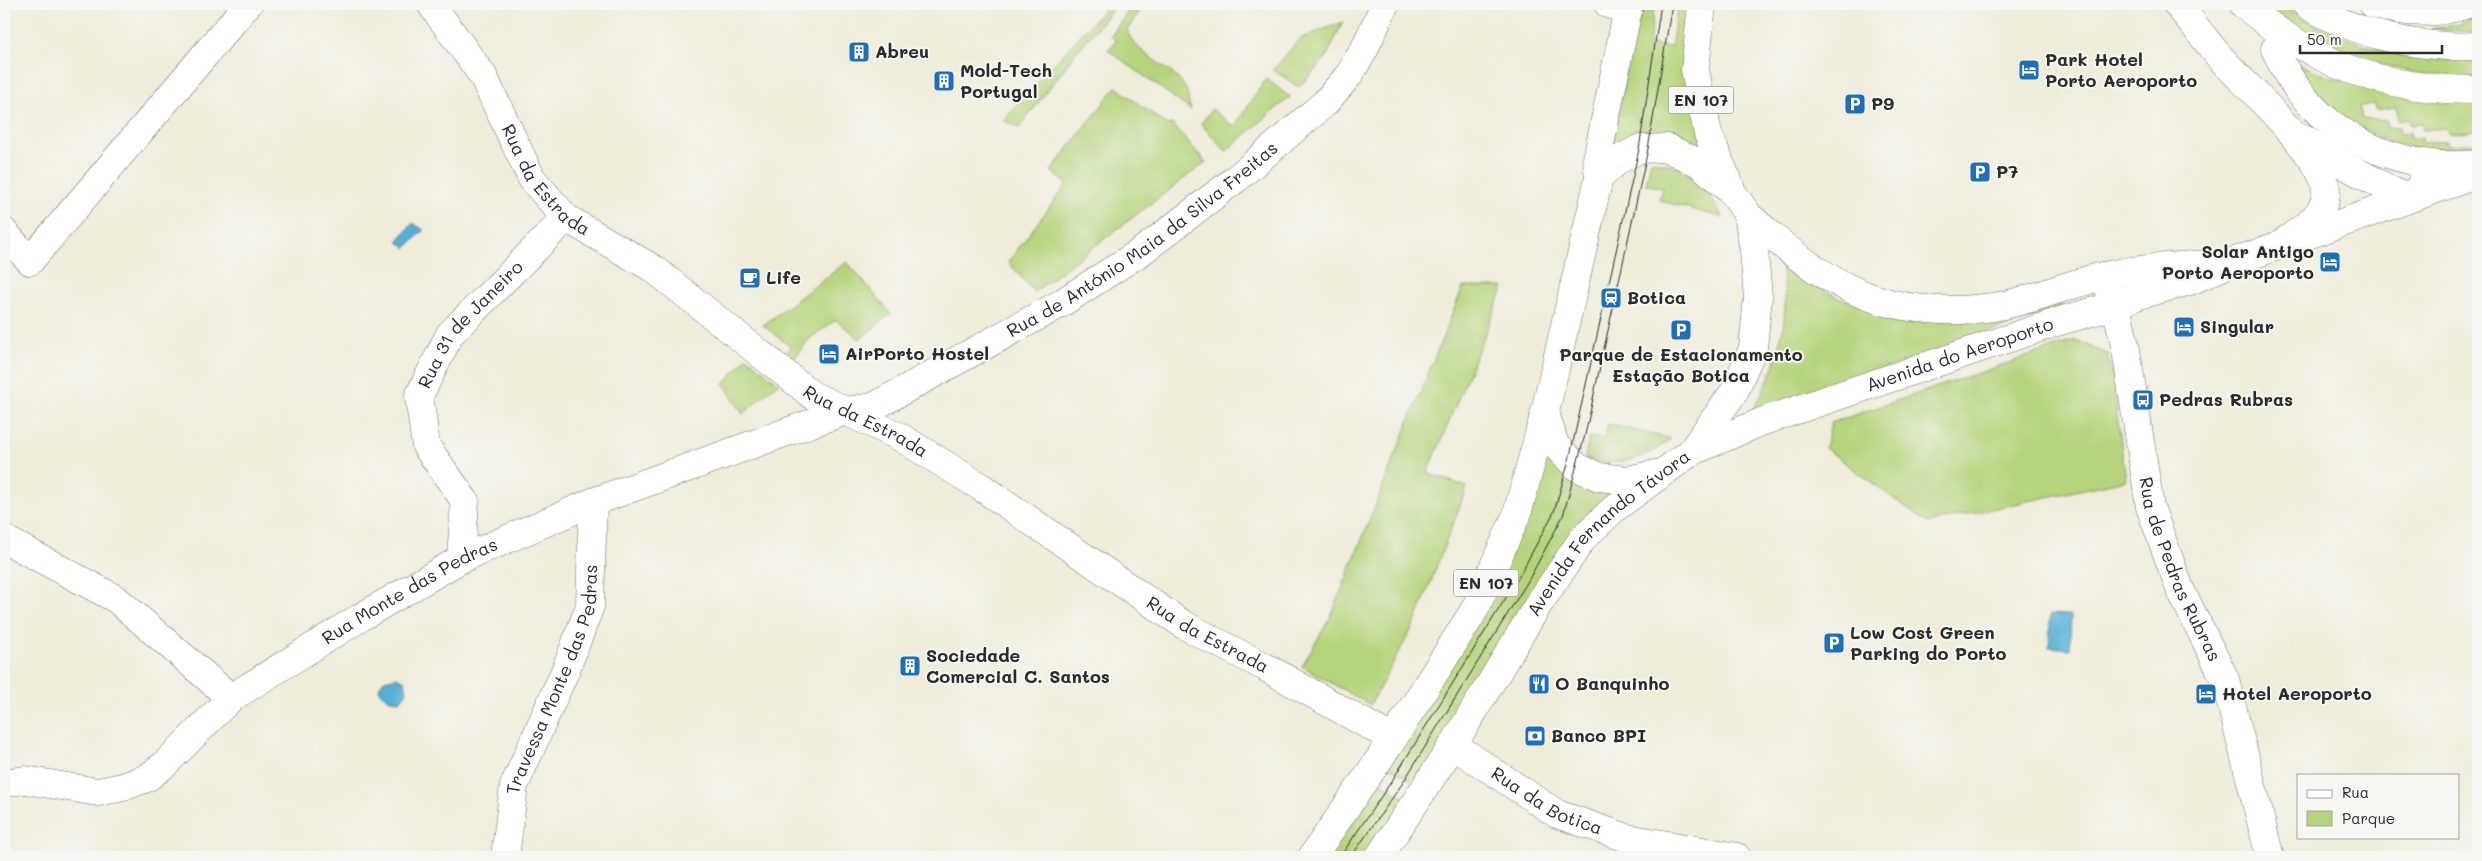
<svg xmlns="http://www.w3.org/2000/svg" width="2482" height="861" font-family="Mali,sans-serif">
<rect width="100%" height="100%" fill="#f6f6f2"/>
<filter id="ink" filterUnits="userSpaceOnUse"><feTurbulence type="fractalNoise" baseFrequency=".02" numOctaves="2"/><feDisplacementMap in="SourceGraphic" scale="10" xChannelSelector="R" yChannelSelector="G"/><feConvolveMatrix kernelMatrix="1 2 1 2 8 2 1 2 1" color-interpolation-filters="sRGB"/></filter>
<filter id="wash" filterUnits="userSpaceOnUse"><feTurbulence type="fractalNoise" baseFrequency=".0096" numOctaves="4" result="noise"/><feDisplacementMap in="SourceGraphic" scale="20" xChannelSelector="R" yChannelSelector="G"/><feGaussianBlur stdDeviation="1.12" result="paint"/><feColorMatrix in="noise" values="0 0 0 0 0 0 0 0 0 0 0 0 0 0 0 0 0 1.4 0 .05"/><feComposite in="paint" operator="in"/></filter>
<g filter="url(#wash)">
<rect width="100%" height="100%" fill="#efecd9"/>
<!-- green -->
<g fill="#b5d47b" stroke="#708053">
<path d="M1109,4H1117L1075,54L1019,128L1003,120Z"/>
<path d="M1133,4H1145L1127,30C1135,55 1170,65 1185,87C1188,92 1188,103 1191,110L1108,50L1116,41L1111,36Z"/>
<path d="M1638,4H1655L1649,44L1671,47L1678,4H1689L1702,142L1697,147C1660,128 1649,138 1612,150Z"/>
<path d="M2267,4H2279C2325,31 2378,55 2432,60C2447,61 2463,60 2478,60V78L2419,74L2365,60L2320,43L2285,20Z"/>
<path d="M2478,14V32L2431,29L2460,24Z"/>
<path d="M1343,22L1326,58L1299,87L1273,70L1301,38Z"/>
<path d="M2291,61C2352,86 2412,106 2478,103V131L2448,134L2446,128L2423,130L2422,124L2410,125L2409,118L2398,120L2397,107L2375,110V104L2359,106L2362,119L2387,121V128L2399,127L2400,133L2410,132L2411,138H2422V143L2446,140L2448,145L2478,143V146L2421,150L2385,141L2336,114Z"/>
<path d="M1266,79L1290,97L1226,151L1201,124L1212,109L1234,127Z"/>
<path d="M1116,87L1167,125L1172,124L1206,162L1034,292L1008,262L1067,184L1051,171Z"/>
<path d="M1651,161C1689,165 1705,186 1723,218L1659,200L1662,188L1646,184Z"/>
<path d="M1781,260L1805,279L1837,297L1884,312L2060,301L2062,307L1750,415C1770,381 1783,347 1785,307C1786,292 1782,276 1781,260Z"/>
<path d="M847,262L891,314L860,339L836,320L809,339L788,367L780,361L791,347L763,325Z"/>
<path d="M1463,287H1504L1428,473L1467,487L1415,623L1370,705L1302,666L1331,616Z"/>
<path d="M2076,340L2109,355L2126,480L1927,523L1825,448L1831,423Z"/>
<path d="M747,357L778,383L743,414L724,384Z"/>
<path d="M1608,424L1671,439C1646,459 1616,469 1585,458L1589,437L1604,439Z"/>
<path d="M1545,449C1568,476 1579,491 1617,490L1424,776L1417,772L1411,780L1388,766Z"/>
<path d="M1379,781L1408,800L1369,857H1325Z"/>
</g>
<!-- water -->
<g fill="#55b0d3" stroke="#406e7f">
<path d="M413,223L424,230L406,248L397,241Z"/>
<path d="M2050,614L2071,615L2070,649L2049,647Z"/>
<path d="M397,677L405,681L407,692L400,701L390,700L380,693L379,687L384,680Z"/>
</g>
</g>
<g filter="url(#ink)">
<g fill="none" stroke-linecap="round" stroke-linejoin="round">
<!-- minor casing -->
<g stroke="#706f68" stroke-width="29">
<g id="minor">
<path id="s1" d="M431,4L483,76L532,179L566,218L654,269L812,395L900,437L981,487L1184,625L1265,667L1393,739"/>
<path d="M1608,4L1628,11"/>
<path d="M4,232L30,261L248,4"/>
<path id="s2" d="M2103,276L2116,305L2126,350L2150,507L2180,589L2225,679L2270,857"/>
<path d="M4,539L116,599L231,698"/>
<path id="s3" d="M461,559L465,501L426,446L419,396L450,334L566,218"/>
<path id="s4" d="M1453,745L1557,814L1627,838L1737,857"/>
<path id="s5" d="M4,783L25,780L98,792L123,787L147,778L164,765L231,698L361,617L461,559L593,502L845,411L873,407L1060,304L1142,251L1236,179L1325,103L1349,75L1364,50L1385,4"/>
<path id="s6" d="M505,857L514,786L566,669L590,606L593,502"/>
</g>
</g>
<!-- major casing -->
<g stroke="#706f68" stroke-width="29">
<g id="major">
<path d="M1702,4L1695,70L1708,134L1730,186"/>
<path d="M1748,215C1823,283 1882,320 1986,308C2027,303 2064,285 2104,276C2140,268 2176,266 2213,264"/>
<path d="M1545,412L1555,445L1577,467L1599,477L1627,480L1656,474"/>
<path id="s7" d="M1691,452L1761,422L1823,401L2060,321L2116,305L2139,295L2190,281L2230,263L2478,174"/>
<path d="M1312,857L1393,739L1475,609L1517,514L1545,412L1599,178L1597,159L1629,4"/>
<path id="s8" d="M1379,857L1453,745L1538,605L1583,538L1615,508L1691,452L1734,392L1753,348L1758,297L1754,251L1748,215L1732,192L1699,163L1667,148L1639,149L1618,160L1599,178"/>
</g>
</g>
<!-- highway casing -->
<g stroke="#706f68" stroke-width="29">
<g id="highway">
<path d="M2177,4C2191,21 2204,38 2218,55C2241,82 2329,159 2326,194C2324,217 2299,231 2282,243"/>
<path d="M2243,4C2317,66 2382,90 2478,90"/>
<path d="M2306,4C2356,35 2420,49 2478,46"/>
<path d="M2373,4C2406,14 2436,15 2468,4"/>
<path d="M2275,49C2308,130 2392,173 2478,164"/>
<path d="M2304,138L2341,163L2407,199C2420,188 2428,181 2419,164"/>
</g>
</g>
<!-- minor -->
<use href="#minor" stroke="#fff" stroke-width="28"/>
<!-- major -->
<use href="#major" stroke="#fff" stroke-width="28"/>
<!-- highway -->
<use href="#highway" stroke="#fff" stroke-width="28"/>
<!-- tram -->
<g stroke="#2b2b2b" stroke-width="1">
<path d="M1340,857L1393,779L1517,580L1554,512L1569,460L1639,149L1661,4"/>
<path d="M1351,857L1402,784L1528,581L1563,516L1585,435L1648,149L1672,4"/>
</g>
</g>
</g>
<!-- icons -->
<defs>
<g id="building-square" transform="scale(1.125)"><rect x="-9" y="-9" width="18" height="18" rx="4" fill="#1f6fb2" stroke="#f6f6f2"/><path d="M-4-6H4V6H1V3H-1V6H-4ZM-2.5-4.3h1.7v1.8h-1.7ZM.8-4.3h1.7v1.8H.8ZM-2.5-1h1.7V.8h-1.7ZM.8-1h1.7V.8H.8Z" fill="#fff"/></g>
<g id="hotel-square" transform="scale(1.125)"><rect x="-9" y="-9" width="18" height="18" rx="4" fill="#1f6fb2" stroke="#f6f6f2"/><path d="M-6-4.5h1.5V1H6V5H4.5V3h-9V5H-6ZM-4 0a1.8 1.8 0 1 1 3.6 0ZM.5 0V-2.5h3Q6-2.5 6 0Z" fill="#fff"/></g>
<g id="parking-square" transform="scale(1.125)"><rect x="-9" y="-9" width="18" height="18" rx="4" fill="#1f6fb2" stroke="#f6f6f2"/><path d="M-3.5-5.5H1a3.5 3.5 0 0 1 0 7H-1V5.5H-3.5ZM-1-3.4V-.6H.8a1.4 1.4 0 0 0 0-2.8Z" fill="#fff"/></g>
<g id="cafe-square" transform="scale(1.125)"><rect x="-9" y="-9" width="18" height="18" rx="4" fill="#1f6fb2" stroke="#f6f6f2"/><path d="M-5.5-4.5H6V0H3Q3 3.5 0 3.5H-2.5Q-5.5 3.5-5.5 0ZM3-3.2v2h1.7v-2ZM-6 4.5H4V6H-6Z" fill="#fff"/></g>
<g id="station-square" transform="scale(1.125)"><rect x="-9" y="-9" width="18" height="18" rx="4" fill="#1f6fb2" stroke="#f6f6f2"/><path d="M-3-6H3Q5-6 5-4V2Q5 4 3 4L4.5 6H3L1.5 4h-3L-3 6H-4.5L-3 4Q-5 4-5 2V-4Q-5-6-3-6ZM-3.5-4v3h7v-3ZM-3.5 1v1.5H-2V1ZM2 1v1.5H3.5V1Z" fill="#fff"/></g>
<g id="bus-square" transform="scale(1.125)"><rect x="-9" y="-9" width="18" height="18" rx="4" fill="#1f6fb2" stroke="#f6f6f2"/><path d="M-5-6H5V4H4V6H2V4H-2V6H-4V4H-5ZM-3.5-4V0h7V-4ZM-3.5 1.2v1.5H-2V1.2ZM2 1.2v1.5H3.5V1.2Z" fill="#fff"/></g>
<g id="restaurant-square" transform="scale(1.125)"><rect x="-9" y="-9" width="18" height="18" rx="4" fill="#1f6fb2" stroke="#f6f6f2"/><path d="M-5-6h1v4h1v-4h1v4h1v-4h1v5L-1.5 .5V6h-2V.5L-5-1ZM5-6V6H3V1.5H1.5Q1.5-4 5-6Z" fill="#fff"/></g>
<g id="bank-square" transform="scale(1.125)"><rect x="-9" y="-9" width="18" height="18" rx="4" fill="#1f6fb2" stroke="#f6f6f2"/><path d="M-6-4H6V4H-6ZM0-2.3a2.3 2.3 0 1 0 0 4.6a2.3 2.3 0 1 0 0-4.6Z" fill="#fff"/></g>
</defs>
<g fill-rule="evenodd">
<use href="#building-square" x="859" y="52"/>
<use href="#hotel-square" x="2029" y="70"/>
<use href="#building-square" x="944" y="81"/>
<use href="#parking-square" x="1855" y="104"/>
<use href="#parking-square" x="1980" y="172"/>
<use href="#hotel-square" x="2330" y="262"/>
<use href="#cafe-square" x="750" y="278"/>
<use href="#station-square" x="1611" y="298"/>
<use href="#hotel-square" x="2184" y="327"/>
<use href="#parking-square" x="1681" y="330"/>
<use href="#hotel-square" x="829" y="354"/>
<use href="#bus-square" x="2143" y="400"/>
<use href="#parking-square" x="1834" y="643"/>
<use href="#building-square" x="910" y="666"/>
<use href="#restaurant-square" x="1539" y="684"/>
<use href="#hotel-square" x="2206" y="694"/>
<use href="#bank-square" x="1535" y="736"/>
</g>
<g text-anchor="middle" stroke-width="4" stroke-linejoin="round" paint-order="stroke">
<!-- shield labels -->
<g fill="#f6f6f2" stroke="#686867" stroke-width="1">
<rect x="1668.5" y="86.5" width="65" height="27" rx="4"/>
<rect x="1453.5" y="569.5" width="65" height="27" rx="4"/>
</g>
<g font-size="16" font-weight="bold" fill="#2b2b2b">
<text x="1701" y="106">EN 107</text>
<text x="1486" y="589">EN 107</text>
</g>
<!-- poi labels -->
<g font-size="18" font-weight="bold" fill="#2b2b2b" stroke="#f6f6f2" text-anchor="start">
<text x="875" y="58">Abreu</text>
<text x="2045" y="66">Park Hotel<tspan x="2045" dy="21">Porto Aeroporto</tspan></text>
<text x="960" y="77">Mold-Tech<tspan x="960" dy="21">Portugal</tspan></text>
<text x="1871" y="110">P9</text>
<text x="1996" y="178">P7</text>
<text x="2314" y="258" text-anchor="end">Solar Antigo<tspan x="2314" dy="21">Porto Aeroporto</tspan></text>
<text x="766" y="284">Life</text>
<text x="1627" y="304">Botica</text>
<text x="2200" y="333">Singular</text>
<text x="845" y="360">AirPorto Hostel</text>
<text x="1681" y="361" text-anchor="middle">Parque de Estacionamento<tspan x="1681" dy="21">Estação Botica</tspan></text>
<text x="2159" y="406">Pedras Rubras</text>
<text x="1850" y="639">Low Cost Green<tspan x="1850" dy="21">Parking do Porto</tspan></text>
<text x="926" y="662">Sociedade<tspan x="926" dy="21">Comercial C. Santos</tspan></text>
<text x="1555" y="690">O Banquinho</text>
<text x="2222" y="700">Hotel Aeroporto</text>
<text x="1551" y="742">Banco BPI</text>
</g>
<!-- street labels -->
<g font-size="18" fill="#2b2b2b" stroke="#f6f6f2">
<text dy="6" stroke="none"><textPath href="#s1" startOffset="212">Rua da Estrada</textPath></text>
<text dy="6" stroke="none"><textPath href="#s5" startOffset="1289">Rua de António Maia da Silva Freitas</textPath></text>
<text dy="6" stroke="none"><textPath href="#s3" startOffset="265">Rua 31 de Janeiro</textPath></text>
<text dy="6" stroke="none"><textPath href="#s7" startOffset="286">Avenida do Aeroporto</textPath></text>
<text dy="6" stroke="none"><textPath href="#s1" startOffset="618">Rua da Estrada</textPath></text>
<text dy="6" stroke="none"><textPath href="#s8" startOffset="400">Avenida Fernando Távora</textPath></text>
<text dy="6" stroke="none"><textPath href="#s2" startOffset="305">Rua de Pedras Rubras</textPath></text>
<text dy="6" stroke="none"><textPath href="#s5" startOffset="471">Rua Monte das Pedras</textPath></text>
<text dy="6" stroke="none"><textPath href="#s1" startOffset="1022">Rua da Estrada</textPath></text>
<text dy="6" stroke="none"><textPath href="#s6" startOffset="186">Travessa Monte das Pedras</textPath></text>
<text dy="6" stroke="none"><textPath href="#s4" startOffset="110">Rua da Botica</textPath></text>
</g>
</g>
<!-- margin -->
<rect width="2482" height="861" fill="none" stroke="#f6f6f2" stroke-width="20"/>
<!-- legend -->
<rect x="2297" y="774" width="162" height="65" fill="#f6f6f2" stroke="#a5a5a2"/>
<rect x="2307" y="790" width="25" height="8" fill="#ffffff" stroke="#a5a5a2"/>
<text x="2342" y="798" font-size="15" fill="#2b2b2b">Rua</text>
<rect x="2307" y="811" width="25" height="15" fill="#b5d47b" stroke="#a5a5a2"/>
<text x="2342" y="824" font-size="15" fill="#2b2b2b">Parque</text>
<!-- scale -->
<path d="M2300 45v8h142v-8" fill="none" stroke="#2b2b2b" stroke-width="2.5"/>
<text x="2307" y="45" font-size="15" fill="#2b2b2b" stroke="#f6f6f2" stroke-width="4" paint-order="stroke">50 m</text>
</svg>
